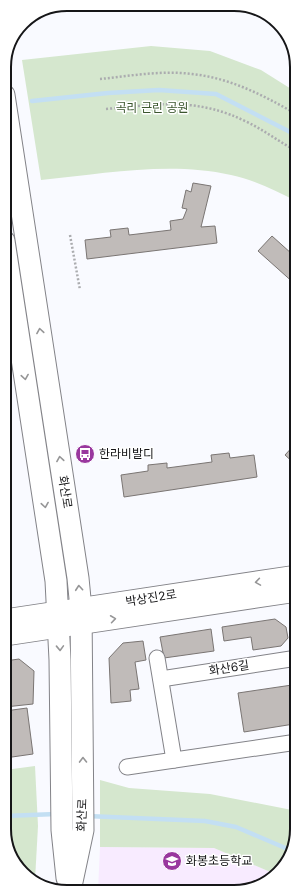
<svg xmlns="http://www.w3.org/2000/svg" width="301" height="896" font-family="Inter,'Noto Sans KR',sans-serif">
<rect width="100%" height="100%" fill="#f9faff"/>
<!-- education -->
<path fill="#f8ebff" d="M100,847L214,848L275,874L247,891H98Z"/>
<!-- green -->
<g fill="#d5e7ce">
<path d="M151,46L210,51L261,70L296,92V201C275,190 254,180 231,175C169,161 103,174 41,180L22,60Z"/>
<path d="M35,766L38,826L35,880L23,874L5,842V770Z"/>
<path d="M100,780L129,788L210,794L297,811V833L282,870L275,874L214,848L100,847Z"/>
</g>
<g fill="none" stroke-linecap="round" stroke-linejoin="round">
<!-- stream -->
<g stroke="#c3dff3" stroke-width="4.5">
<path d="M32,101L108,93L159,90L216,94L296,135"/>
<path d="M5,816L56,814"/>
<path d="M87,816L205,821L236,827L290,850"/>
</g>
</g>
<!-- building -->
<g fill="#c0bbb9" stroke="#7a7573">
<path d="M193,183L211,186L201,227L215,226L217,243L87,259L85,240L111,237L110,230L128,228L129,235L171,230L170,221L183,219L187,209L182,208L186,190L191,192Z"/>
<path d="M272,236L292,254L296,249V285L258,251Z"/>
<path d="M296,443V465L285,455Z"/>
<path d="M229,453L230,458L254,455L257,477L124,497L121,475L148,471V465L167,463V468L212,462L211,455Z"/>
<path d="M275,619L286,627L288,638L281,646L253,650L251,637L224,641L222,627Z"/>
<path d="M211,629L214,651L164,658L160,637Z"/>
<path d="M143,641L146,660L135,662L139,689L130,690L131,701L111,703L109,658L123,643Z"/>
<path d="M19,659L34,671L33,704L5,707V661Z"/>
<path d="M292,685L297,715L294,724L244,732L238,693Z"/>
<path d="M27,708L33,754L5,758V711Z"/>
</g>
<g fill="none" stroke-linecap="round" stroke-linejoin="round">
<!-- street casing -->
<g stroke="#838388" stroke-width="17">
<g id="street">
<path d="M157,658L174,760"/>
<path d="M161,679L297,658"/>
<path d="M127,767L297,742"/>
</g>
</g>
<!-- secondary casing -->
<g stroke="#838388" stroke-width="23">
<g id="secondary">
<path d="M4,95L78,578L81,609L83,830L70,891"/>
<path d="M4,241L56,581L60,660L62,830L67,878"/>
<path d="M5,620L297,576"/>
<path d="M5,635L297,591"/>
</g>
</g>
<!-- path -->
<g stroke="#abacaf" stroke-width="2.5" stroke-dasharray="2 2" stroke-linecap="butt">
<path d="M100,79C130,76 162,70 192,74C230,78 263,95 296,114"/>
<path d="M106,109C160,104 198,97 249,123C265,131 280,142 296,151"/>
<path d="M70,235L80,290"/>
</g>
<!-- street -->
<use href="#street" stroke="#fff" stroke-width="15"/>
<!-- secondary -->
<use href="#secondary" stroke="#fff" stroke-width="21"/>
</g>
<!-- one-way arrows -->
<defs><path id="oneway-chevron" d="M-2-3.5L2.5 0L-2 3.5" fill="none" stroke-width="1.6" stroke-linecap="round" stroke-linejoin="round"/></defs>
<g stroke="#969697">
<use href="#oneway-chevron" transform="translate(40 331) rotate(-99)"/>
<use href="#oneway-chevron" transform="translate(25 377) rotate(81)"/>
<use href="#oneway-chevron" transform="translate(60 459) rotate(-99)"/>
<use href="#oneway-chevron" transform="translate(45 505) rotate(81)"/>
<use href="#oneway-chevron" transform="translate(258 582) rotate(171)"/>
<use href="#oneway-chevron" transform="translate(79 588) rotate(-95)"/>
<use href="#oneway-chevron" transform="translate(113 619) rotate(-8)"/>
<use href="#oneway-chevron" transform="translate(60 648) rotate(88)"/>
<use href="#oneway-chevron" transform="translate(83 760) rotate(-91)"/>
</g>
<!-- icons -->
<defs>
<g id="bus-disc" transform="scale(1)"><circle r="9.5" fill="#99379e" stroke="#fff"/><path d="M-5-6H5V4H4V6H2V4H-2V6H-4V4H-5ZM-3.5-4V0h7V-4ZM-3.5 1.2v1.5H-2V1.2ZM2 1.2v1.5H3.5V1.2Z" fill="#fff"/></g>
<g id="school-disc" transform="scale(1)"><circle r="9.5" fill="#99379e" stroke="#fff"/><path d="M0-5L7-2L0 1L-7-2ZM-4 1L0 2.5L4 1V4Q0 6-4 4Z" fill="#fff"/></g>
</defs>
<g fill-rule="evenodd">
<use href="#bus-disc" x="85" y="454"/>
<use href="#school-disc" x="172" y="861"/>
</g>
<g text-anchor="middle" stroke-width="3" stroke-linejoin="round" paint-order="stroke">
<!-- park labels -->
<g font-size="12" fill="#3b562e" stroke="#fff">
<text x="152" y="112">곡리 근린 공원</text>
</g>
<!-- poi labels -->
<g font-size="12" fill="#161618" stroke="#fff" text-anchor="start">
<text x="99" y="458">한라비발디</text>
<text x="186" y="865">화봉초등학교</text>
</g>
<!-- street labels -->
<g font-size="12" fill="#161618" stroke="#fff">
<text transform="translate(65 492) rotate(81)" y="4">화산로</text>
<text transform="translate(151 598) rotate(-9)" y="4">박상진2로</text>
<text transform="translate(229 668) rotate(-9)" y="4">화산6길</text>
<text transform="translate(82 815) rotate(-88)" y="4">화산로</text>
</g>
</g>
<!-- crop -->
<path d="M0 0H301V896H0ZM67 11H234A56 56 0 0 1 290 67V829A56 56 0 0 1 234 885H67A56 56 0 0 1 11 829V67A56 56 0 0 1 67 11Z" fill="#fff" fill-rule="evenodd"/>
<path fill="none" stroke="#161618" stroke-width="2" d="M67 11H234A56 56 0 0 1 290 67V829A56 56 0 0 1 234 885H67A56 56 0 0 1 11 829V67A56 56 0 0 1 67 11Z"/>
</svg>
